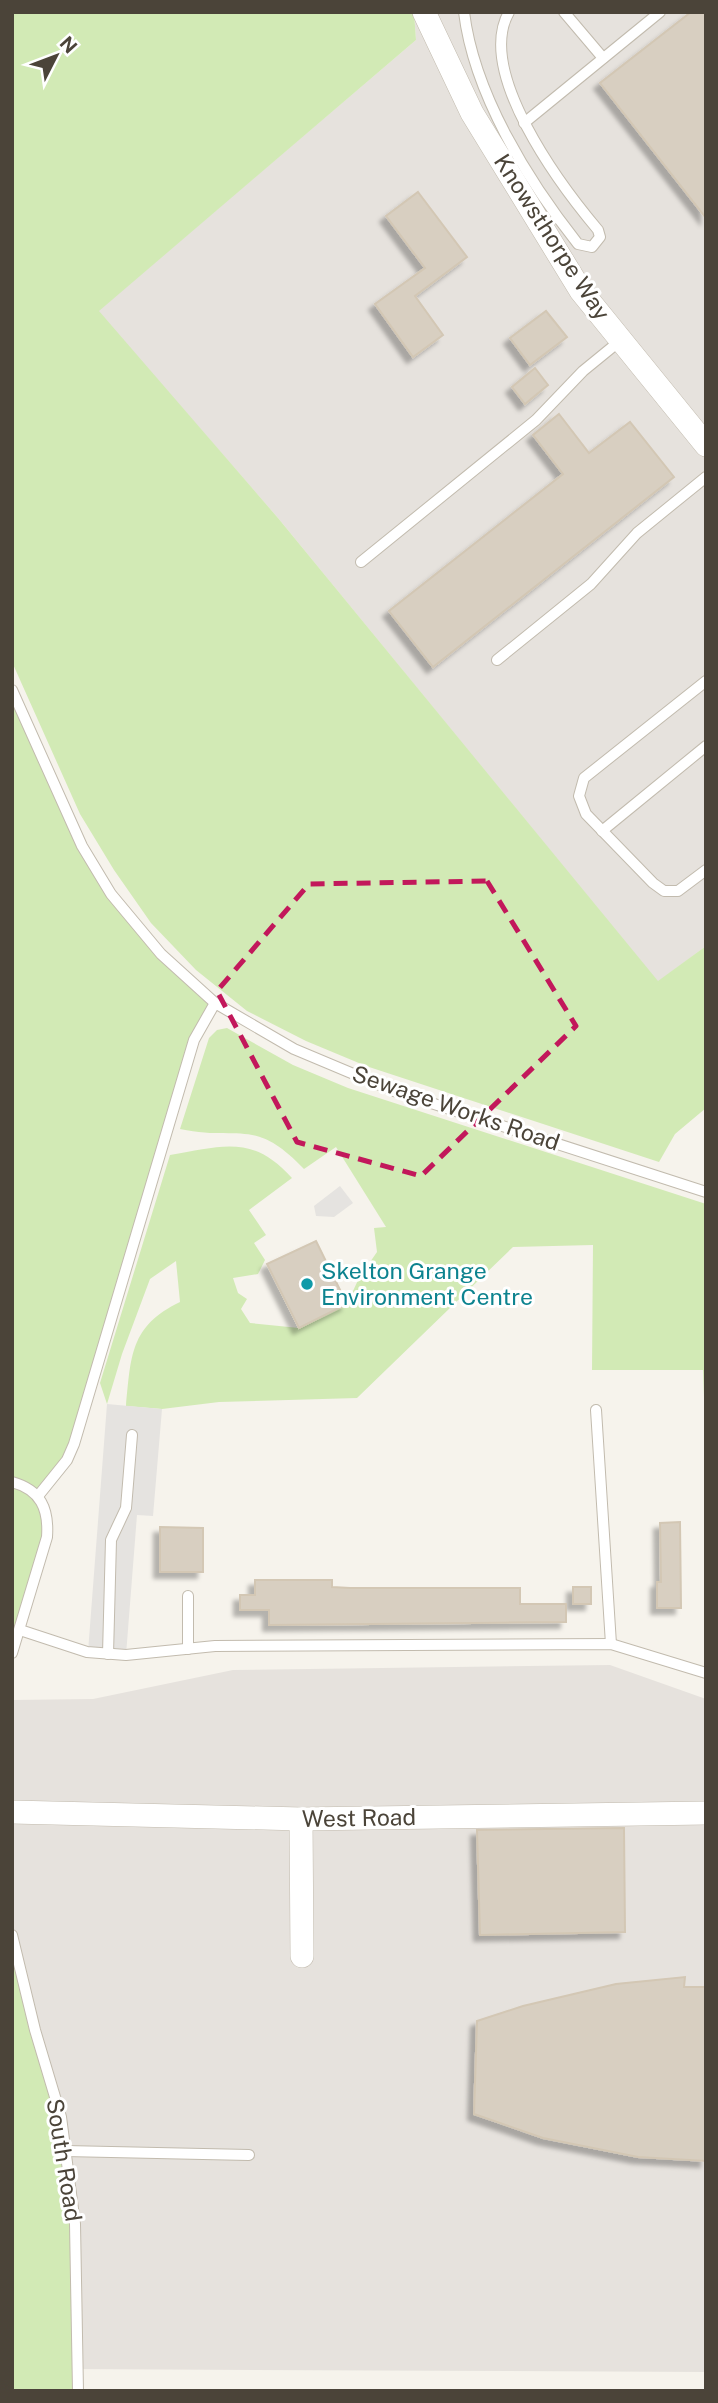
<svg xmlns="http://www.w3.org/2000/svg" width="718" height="2403" font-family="'Public Sans',sans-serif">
<defs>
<filter id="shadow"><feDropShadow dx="-6" dy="6" stdDeviation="2" flood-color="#0004"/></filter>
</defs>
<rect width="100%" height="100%" fill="#f6f3ec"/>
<!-- industrial -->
<g fill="#e6e2dd">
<path d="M414,12H706V946L658,982L278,518L98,311L416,40Z"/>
<path d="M610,1665L706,1699V2372L62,2369L12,1978V1700L93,1699L233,1670Z"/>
</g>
<!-- green -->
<g fill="#d2eab5">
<path d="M12,12H414L416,40L99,311L278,518L658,981L706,946V1108L675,1134L659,1162L366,1066L306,1041L247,1011L196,970L151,923L114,870L80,814L12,662Z"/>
<path d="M16,699L82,846L161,954L215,1003L194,1040L74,1444L38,1496L48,1522L12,1653V705Z"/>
<path d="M227,1028L293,1065L348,1088L706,1204V1452L703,1370H592L593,1245L513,1247L357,1398L219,1402L162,1409L126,1406C131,1356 130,1326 180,1302L176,1261L150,1279L122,1354L107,1404L100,1383L170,1155C223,1146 252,1134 292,1178L249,1210L266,1235L254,1243L265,1260L258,1274L233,1278L238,1293L247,1299L241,1309L250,1323L299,1328L347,1304L359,1278L377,1252L374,1228L386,1227L336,1147L304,1169C253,1116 241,1142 180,1129L209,1038L217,1030Z"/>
<path d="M12,1935L61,2117L75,2224L78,2391H12Z"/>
</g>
<!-- parking -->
<g fill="#e5e3e0">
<path d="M340,1186L353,1203L334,1217L316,1216L314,1206Z"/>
<path d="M107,1404L162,1409L153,1516L137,1515L126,1655L88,1652Z"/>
</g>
<!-- building -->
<g fill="#d8cfc1" stroke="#d3c7b4" stroke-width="2" filter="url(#shadow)">
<path d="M691,12H706V218L600,83Z"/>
<path d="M418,192L467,257L415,296L443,335L413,357L375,304L425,268L386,216Z"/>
<path d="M546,311L567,337L530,365L510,338Z"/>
<path d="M535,368L548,385L525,404L512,387Z"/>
<path d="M559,414L589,453L630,422L674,477L433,667L389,611L563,474L533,435Z"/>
<path d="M316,1241L347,1304L299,1328L267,1264Z"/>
<path d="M680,1522L681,1608H657V1582H661L660,1523Z"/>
<path d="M160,1527L203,1528V1572H160Z"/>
<path d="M255,1580H332V1587L350,1588H520V1604H566V1622L269,1625V1610H240V1595H255Z"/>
<rect x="573" y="1587" width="18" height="17"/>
<path d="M624,1828L625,1932L480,1935L477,1830Z"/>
<path d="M685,1977L684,1987H706V2161L638,2157L543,2138L474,2114L477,2021L523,2006L616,1984Z"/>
</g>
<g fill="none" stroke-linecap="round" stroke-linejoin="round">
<!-- service casing -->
<g stroke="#c2bbae" stroke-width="12">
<g id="service">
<path d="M464,12C474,94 528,181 578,244L592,247L600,237L598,230C561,186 475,72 509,12"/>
<path d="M564,12L603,58"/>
<path d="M524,123L660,12"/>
<path d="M361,562L536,420L583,371L621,340"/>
<path d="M497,660L591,584L637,533L706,477"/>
<path d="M706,681L584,778L579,796L586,814L653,883L664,891H678L706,870"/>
<path d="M12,690L82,846L111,894L161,954L215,1003L294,1049L394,1091L706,1192"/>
<path d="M602,831L706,746"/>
<path d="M596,1410L611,1644"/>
<path d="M12,1482C41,1490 49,1509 47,1537L12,1653"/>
<path d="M38,1496L67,1460L74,1444L194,1040L215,1003"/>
<path d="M188,1596V1649"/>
<path d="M20,1630L87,1652L126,1655L215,1646L611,1644L706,1673"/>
<path d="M108,1654L111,1540L126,1508L132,1435"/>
<path d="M12,1935L35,2030L61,2117L75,2224L78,2391"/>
<path d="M65,2151L249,2155"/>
</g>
</g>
<!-- minor casing -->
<g stroke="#c2bbae" stroke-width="24">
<g id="minor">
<path d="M424,12L472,113L581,291L706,445"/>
<path d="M12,1812L301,1819L706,1813"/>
<path d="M301,1819L302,1956"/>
</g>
</g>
<!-- service -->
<use href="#service" stroke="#fff" stroke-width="10"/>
<!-- minor -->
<use href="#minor" stroke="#fff" stroke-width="23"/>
</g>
<!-- marked area -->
<path fill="none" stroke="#c2185b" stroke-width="5" stroke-dasharray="14 9" stroke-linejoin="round" d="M487,881L576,1026L421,1176L297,1142L217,991L309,884Z"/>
<!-- markers -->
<circle fill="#0f9aa8" stroke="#fff" stroke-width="2.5" cx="307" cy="1284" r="7"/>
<g text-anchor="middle" stroke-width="6" stroke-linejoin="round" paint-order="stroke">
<!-- street labels -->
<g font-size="23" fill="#4b4439" stroke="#fff">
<text transform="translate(552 237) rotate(57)" y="8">Knowsthorpe Way</text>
<text transform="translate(456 1108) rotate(19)" y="8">Sewage Works Road</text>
<text transform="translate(359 1818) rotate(-1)" y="8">West Road</text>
<text transform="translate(64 2160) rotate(81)" y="8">South Road</text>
</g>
<!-- culture labels -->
<g font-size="23" fill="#0d838f" stroke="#fff" text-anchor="start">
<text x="321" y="1279">Skelton Grange<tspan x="321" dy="26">Environment Centre</tspan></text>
</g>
</g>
<!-- border -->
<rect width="718" height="2403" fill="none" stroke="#4b4439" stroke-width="28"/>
<!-- north arrow -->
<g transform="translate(56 56) rotate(48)" stroke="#ffffff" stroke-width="5" paint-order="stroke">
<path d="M0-5L12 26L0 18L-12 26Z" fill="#4b4439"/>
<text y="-10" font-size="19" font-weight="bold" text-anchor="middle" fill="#4b4439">N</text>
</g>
</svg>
